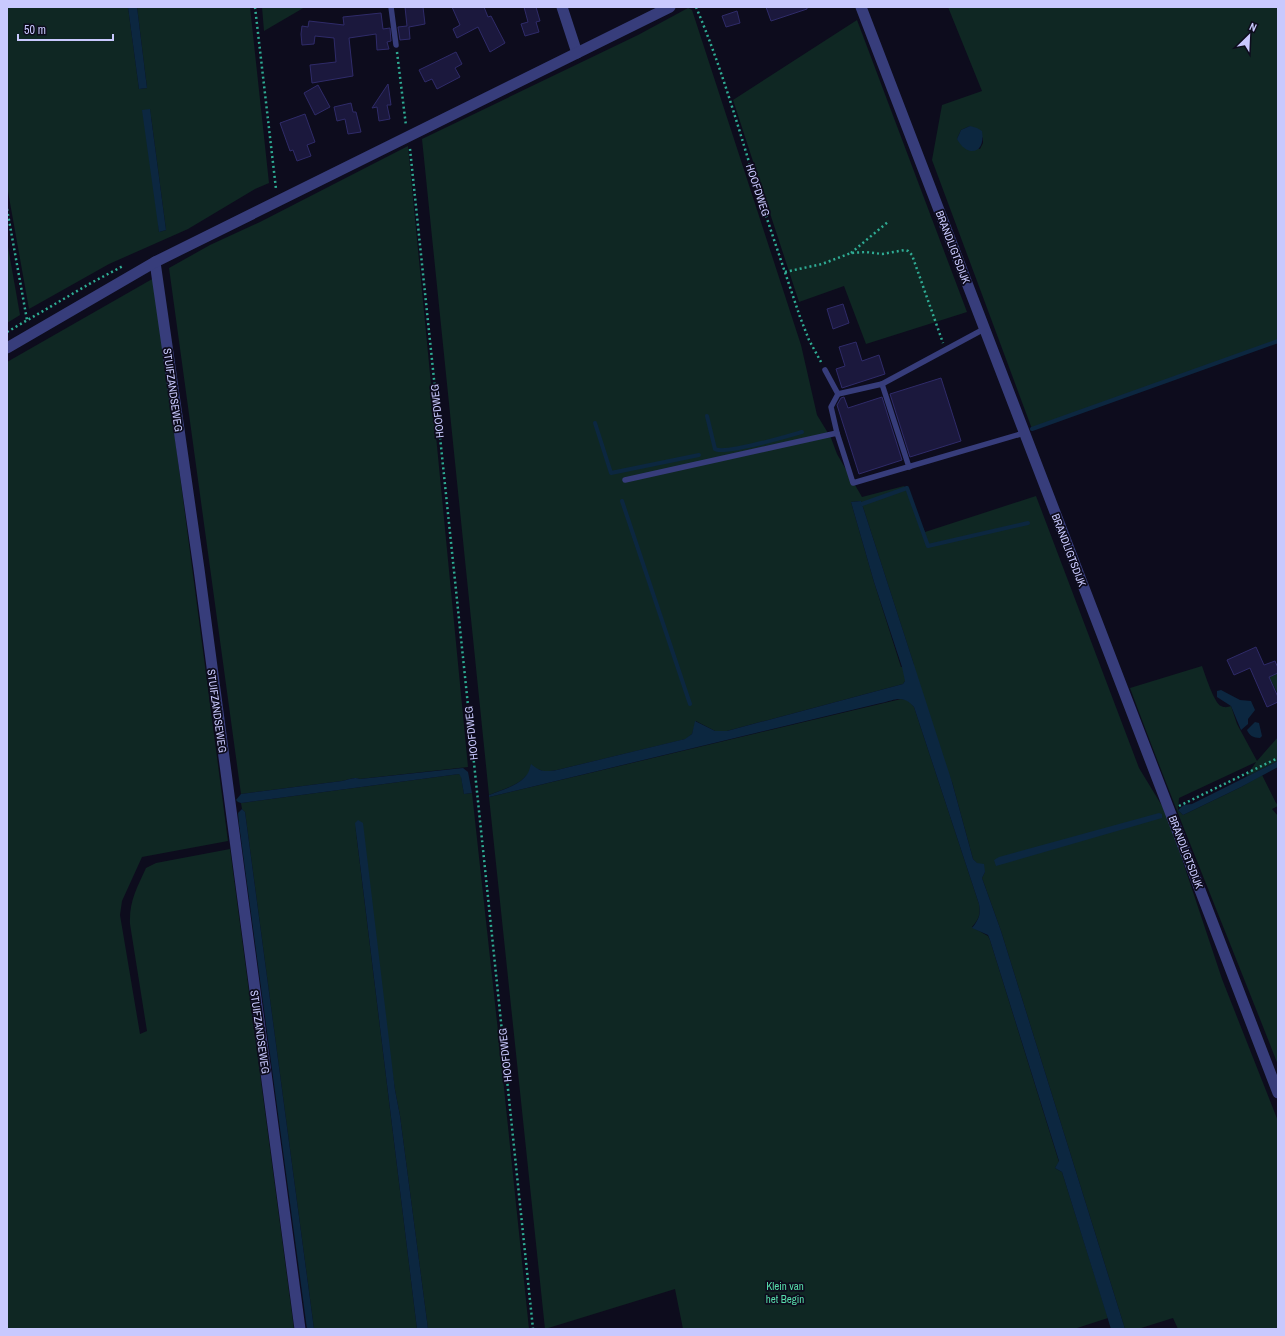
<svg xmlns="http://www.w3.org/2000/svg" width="1285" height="1336" font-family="'Archivo Narrow',sans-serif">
<rect width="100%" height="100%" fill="#0d0c1d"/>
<!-- green -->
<g fill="#0f2723" fill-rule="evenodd">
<path d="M7,7H128L139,89L147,88L137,7H250L269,183L255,189L188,229L109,264L29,309L7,186ZM150,109L166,230L159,232Z"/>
<path d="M262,7H305L264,31Z"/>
<path d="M948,7H1278V342L1109,400L1032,429L932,160L942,105L982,91ZM970,126L983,138V143L980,149L957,139L961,130Z"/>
<path d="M688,8L692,10L801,345L817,415L831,438L837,454L862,497L904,486L925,532L1036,496L1139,768L1167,814L1222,979L1278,1121V1329H1178L1173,1318L1138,1329H1125L1001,931L982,878L985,872L973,859L952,782L905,681L903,684L727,731H715L696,721L692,734L686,739L557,770L545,772L538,769C529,773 528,774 522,780C512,787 500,791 489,795L422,139L638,35ZM861,501L914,665L901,667L874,582L851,502Z"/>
<path d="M857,20L967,312L866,344L844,286L799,302L733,100Z"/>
<path d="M408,146L468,767L360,779C354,776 348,780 342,781L241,794L169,268L210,245L260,222Z"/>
<path d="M7,241L20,315L7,323Z"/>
<path d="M154,278L228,841L142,857L122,901L120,915L140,1034L147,1031L130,924C129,901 137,888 146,868L156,863L230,849L294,1329H7V362Z"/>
<path d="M1202,666C1205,674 1214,703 1221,706C1225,708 1228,707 1231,706L1237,724L1257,761L1278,737V761L1246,777L1256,762L1179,798L1178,810L1183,815L1241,787L1262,775L1276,803L1278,805V806L1272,809L1278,816V1065C1229,939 1177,815 1130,688Z"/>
<path d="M1278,672V694L1269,677Z"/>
<path d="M901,699L908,700L914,707L979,904C981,914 979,919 972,927L988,936L990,940L1059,1162L1055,1168L1062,1172L1108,1318L1074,1329H683L675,1289L545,1329L489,797Z"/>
<path d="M459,774L461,776L464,794L472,793L499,1040L529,1329H428L400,1116L395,1090L355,824L417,1329H314L245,812L242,809L241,803Z"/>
</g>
<!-- water -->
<g fill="#0c2740">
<path d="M128,7H137L147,88L139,89Z"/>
<path d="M150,109L166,230L159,232L142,110Z"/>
<path d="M970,126L977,128L982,131C986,154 967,158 957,139L961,130Z"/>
<path d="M861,501L952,782L973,859L977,863L984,864L985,872L982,878L1001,931L1125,1329H1111L1062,1172L1055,1168L1059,1161L990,940L988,935L972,928C979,919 981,915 979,904L914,707C903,694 895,700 881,703L489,797V795C501,790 520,786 528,773C529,771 530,767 531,764C540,772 545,772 557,770L685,739L692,734L695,721L715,731H727L903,684L905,681L902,667L874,582L851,502Z"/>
<path d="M1221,690L1240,700L1251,701L1255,710L1248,719V724L1241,730L1231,706L1217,697V691Z"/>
<path d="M1255,722L1259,723L1262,736L1260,738C1253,738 1249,735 1247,730Z"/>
<path d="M1278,761V767L1241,787L1183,815L1178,810L1184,805L1192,804Z"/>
<path d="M463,768L468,772L472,793L464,794L461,777L459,774L241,803L238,802L236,800L241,794L342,781C348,780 354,776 360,779Z"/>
<path d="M242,809L245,812L314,1329H307L239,824L238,813Z"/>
<path d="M1159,813L1162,814V818L996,866L994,860L999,857Z"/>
<path d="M358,820L363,823L395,1090L400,1116L428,1329H417L355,823Z"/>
</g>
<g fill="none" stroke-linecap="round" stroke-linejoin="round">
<!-- stream -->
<g stroke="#0c2740" stroke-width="4">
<path d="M707,416L715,449C724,455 788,436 802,432"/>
<path d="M595,423L611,473L699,455"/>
<path d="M1032,429L1278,341"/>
<path d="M622,501L690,704"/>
<path d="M862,504L907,488L928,546L1028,523"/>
</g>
</g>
<!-- building -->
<g fill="#1b183d" stroke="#2f2b69">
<path d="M405,7H423L425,24L409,27L410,39L400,40L398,27L407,26Z"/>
<path d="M452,7H484L488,17L491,16L505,43L490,52L478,27L457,38L453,29L460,25Z"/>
<path d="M524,7H536L540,21L536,22L539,32L525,36L521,24L528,22Z"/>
<path d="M766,7H807V9L771,21Z"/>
<path d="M737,11L740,23L726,27L722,16Z"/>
<path d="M381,13L383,29L390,28L391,41L387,42L389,49L377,50L376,34L349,38L353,76L312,83L310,65L336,62L334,38L315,36L314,44L302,45L301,34L302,26L308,27L309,21L344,25L343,17Z"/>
<path d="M456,52L462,64L455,68L460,77L437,89L432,79L425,82L419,70Z"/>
<path d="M388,84L391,105H387L390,119L379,121L377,107L372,108Z"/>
<path d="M318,85L330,107L315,115L304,93Z"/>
<path d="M351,103L353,112H356L361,132L348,134L345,119L337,121L334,107Z"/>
<path d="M305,114L315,142L307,145L311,156L297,161L293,150L290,151L280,123Z"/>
<path d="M843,304L849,323L833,329L827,309Z"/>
<path d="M856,342L862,361L879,355L885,374L842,388L836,369L845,366L839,347Z"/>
<path d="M941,378L961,441L910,457L890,394Z"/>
<path d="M844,397L848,408L882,397L902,460L859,474L837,405L841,398Z"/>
<path d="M1256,647L1264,665L1275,661L1278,668V673L1269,677L1278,697V702L1267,707L1250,668L1234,675L1227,660Z"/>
</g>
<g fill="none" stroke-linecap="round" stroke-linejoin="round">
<!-- path -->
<g stroke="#2fac94" stroke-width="2.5" stroke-dasharray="2 3" stroke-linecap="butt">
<path d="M255,7L276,189"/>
<path d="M696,7C719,61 735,116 752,172C767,220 784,269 800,317L809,340L821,362"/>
<path d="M397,52L406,126"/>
<path d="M410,149L533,1329"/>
<path d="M7,209L27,320"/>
<path d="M851,253L889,221"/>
<path d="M785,272L822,264L851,253L866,252L882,254L905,250L908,251L912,255L943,343"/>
<path d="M7,332L91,283L123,266"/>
<path d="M1179,806L1278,758"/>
</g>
<!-- service -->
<g stroke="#373d7b" stroke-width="5.5">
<path d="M391,7L396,45"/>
<path d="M825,370L838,394L882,384L909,467"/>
<path d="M882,384L984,329"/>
<path d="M837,433L831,407L838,394"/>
<path d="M625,480L837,433L853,483L1024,433"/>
</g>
<!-- minor -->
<g stroke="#373d7b" stroke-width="11">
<path d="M562,7L577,53"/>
<path d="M861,7L1278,1093"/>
<path d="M155,262L199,569L300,1329"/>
</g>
<!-- tertiary -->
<path stroke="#373d7b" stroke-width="11" d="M7,348L155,262L670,7"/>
</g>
<g text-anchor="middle" stroke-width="3.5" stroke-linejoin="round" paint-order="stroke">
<!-- street labels -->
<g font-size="11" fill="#c9c9fe" stroke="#0d0c1d">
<text transform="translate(758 190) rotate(72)" y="4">HOOFDWEG</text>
<text transform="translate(953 247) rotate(69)" y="4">BRANDLIGTSDIJK</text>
<text transform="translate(173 390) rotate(82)" y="4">STUIFZANDSEWEG</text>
<text transform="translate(437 411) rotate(-96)" y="4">HOOFDWEG</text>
<text transform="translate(1069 550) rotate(69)" y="4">BRANDLIGTSDIJK</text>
<text transform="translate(217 711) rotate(82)" y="4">STUIFZANDSEWEG</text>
<text transform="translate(471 733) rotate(-96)" y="4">HOOFDWEG</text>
<text transform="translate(1186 852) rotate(69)" y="4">BRANDLIGTSDIJK</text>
<text transform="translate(260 1032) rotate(82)" y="4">STUIFZANDSEWEG</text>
<text transform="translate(505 1055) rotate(-96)" y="4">HOOFDWEG</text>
</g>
<!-- park labels -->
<g font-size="11" fill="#57dcaa" stroke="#0d0c1d">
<text x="785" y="1290">Klein van<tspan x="785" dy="13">het Begin</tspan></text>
</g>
</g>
<!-- border -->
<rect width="1285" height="1336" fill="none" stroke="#c9c9fe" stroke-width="16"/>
<!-- north arrow -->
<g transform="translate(1249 36) rotate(24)" stroke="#0d0c1d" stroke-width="3" paint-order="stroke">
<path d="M0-3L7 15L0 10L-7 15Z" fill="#c9c9fe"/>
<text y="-6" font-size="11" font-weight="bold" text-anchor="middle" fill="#c9c9fe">N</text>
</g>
<!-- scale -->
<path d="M18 34v6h95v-6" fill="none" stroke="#c9c9fe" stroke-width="2"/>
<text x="24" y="34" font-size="12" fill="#c9c9fe" stroke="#0d0c1d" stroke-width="3" paint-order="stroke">50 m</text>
</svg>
